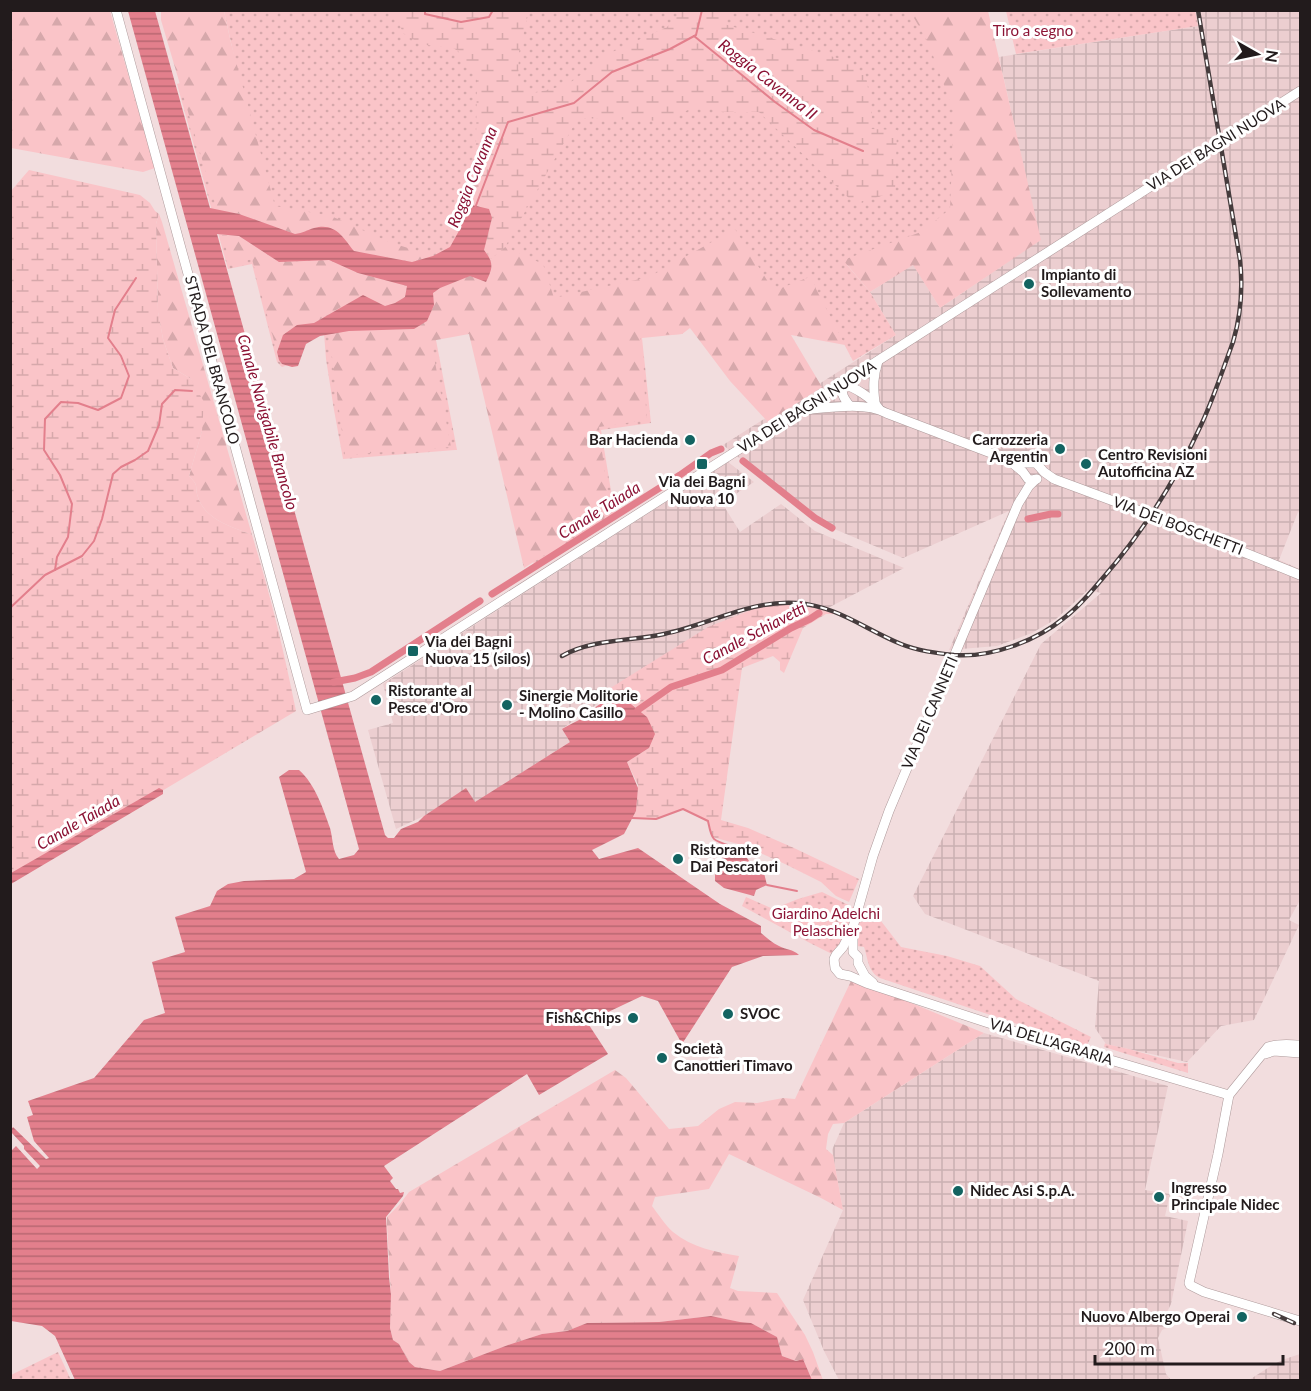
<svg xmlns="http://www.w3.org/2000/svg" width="1311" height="1391" font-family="Lato,sans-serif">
<defs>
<pattern id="industrial-grid" width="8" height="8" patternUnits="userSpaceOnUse" patternTransform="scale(1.5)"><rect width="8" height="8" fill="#ecced0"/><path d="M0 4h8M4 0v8" fill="none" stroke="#cab0b2"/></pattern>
<pattern id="grass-dots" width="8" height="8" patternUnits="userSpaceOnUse" patternTransform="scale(1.5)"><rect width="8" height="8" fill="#fac4c8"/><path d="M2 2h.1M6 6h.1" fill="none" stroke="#d6a8ab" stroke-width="1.8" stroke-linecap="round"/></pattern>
<pattern id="forest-firs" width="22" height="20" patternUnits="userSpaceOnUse" patternTransform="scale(1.5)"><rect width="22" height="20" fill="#fac4c8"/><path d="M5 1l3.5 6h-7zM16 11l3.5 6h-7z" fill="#d6a8ab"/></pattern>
<pattern id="wetland-marsh" width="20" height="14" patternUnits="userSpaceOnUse" patternTransform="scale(1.5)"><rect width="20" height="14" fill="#fac4c8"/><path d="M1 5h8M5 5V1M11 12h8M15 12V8" fill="none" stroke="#d6a8ab"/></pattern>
<pattern id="water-rules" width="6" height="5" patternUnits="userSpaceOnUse" patternTransform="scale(1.5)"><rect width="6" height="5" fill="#e37f8c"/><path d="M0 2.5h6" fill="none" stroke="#b86772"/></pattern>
</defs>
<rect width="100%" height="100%" fill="#f2ddde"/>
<!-- industrial -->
<g fill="url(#industrial-grid)">
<path d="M1195,11H1300V513L1298,512L1279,560L1300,569V900L1289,920L1299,925L1254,1020L1221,1026L1187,1062L1106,1044L1095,1028L1099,981L925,914L913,896L1041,644L1101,593L1088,590L1056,619L1032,633L997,646L949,650L1009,511L903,558L832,528L815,518L723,445L896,335L870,292L913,264L940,308L1040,240L999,57L1198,26Z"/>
<path d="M728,462L754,482L722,503L740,532L781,504L815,531L904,568L716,667L607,697L562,729L570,742L475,803L466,789L424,816L396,829L368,730L393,723L383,684Z"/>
<path d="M984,1033L1168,1086L1145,1190L1170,1194L1165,1216L1188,1221L1171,1304L1165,1316L1167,1328L1162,1330L1158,1338L1166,1374L1171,1380H839L824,1351L803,1300L843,1210L832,1150L844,1123Z"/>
<path d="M1300,1354V1380H1249L1274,1364L1285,1359Z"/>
</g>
<!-- grass -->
<g fill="url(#grass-dots)">
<path d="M224,11H981L993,206L847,265L870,292L896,335L853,361L816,291L813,281L690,327L682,334L642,338L651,423L601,430L615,515L534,565L478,328L433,332L436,340L457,450H455L343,459L334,410L326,359L324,333L309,335L288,365L282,367L277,362L252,264L228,269L177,84L236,65Z"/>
<path d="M1006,11H1195L1198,26L1016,54Z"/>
<path d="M822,892L881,921L901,947L947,956L980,966L1016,999L1091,1037L1086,1047L880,978C868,972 868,959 864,947L843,944L832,954L808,942L742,906L746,897L773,909L798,899Z"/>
<path d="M1105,1043L1106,1044L1129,1049L1178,1063H1188V1073L1104,1047Z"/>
<path d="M58,1352L71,1380H11V1375Z"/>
</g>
<!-- forest -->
<g fill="url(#forest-firs)">
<path d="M10,11H110L155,168L143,172L11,148Z"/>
<path d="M161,11H224L231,43L275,206L331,216L389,242L433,256L412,262L354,251L339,233L314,228L303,233L295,234L239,214L217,210L161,20Z"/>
<path d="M910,11H988L1041,240L940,308L913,265L870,292L843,260L921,232L950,209L954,112L928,42Z"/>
<path d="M159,214L162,222L252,535C233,527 205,520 198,497C194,485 200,487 189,476L202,431L191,379L173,368L163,339L158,312L156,224Z"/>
<path d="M735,229L770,285L781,288L812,276L816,289L845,345L791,335L822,387L768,422L730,381L690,328L682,334L640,336L647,420L599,427L610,514L524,568L469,334L431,341L451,447L345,455L329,334L349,331L434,305L433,293C450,280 472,275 492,270L491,259L505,247L543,264L554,298L649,277Z"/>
<path d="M222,235L239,236L279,262L329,260L358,273L407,286L405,297L395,303L385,306L341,307L314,323L297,325L283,335L277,352L252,259L231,265Z"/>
<path d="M851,981L904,1000L984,1033L844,1123L833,1124L828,1134L826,1149L833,1155L843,1210L821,1198L729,1154L709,1189L655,1197L652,1206C659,1215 665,1225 673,1232C693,1248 715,1252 739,1256L730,1288L738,1291L777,1293L805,1335L813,1352L823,1380H812L803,1359L796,1361L782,1356L777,1337L751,1323L739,1322L711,1316L659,1322L587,1323L567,1331L542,1334L508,1345L440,1371L415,1367L409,1362L399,1344L393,1340L390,1328L391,1295L387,1225V1217L399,1205L409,1192L615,1070L626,1078L669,1129L698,1126L719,1109L735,1102L757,1103L783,1098L795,1099Z"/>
</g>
<!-- wetland -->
<g fill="url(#wetland-marsh)">
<path d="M396,10L527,11L528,15L519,52L518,82L534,93L567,85L610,53L667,27L682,11H732L724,24L847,61L866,76L872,113L871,129L897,130L895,191L856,205L759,112H721L698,105L666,121L578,118L505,247L491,259L484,250L491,218L463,212L476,144L477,77L458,51L453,48L427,45L412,39L403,33L396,16Z"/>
<path d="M29,170L140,195L150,203L155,211L159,214L156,224L158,311L163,339L173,368L191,379L204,402L202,431L189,476C200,487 194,485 198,497C205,520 233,527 252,535C270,593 284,651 296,711L11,881L10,192Z"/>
<path d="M787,603L810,605L841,614H826L803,628L784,673L780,670V662L773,656L742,668L721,820L748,828L794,848L859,879L849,902L836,896L821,882L785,864L742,845L712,837L708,821L683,809L656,819L632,818L636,811L638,785L627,762L649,748L647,717C632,705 630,698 610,700L604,692L708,627L764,605Z"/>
</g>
<!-- water -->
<g fill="url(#water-rules)">
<path d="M128,11H155L210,208L239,214L295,234C303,233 307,230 314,228C335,222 343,237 354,251L412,262L433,256L450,247L460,229L463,212L472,205L489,209L492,218L484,250C494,263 493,267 486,282L470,276L440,288L433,293L434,305L427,321L414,329L349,331L320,336L306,344L298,366L292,367L282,364L279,360L277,352L283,335L297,325L314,323L363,295L385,306L395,303L405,297L407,286L358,273L329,260L279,262L239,236L217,234L385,835L388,838H394L401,829L418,822L424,816L466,788L475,802L570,742L562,729C567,726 573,723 579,720C597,708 600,697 626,700L647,717L655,734L649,748L627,762L638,788L636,811L624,834L592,850L599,859L638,848L720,904L761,926V933C767,938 772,943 779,946C786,950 793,949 799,955L763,956L732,967L682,1044L658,1001L642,996L587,1022L608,1054L539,1095L527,1074L384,1166L393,1178L390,1181L396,1189H398L400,1193L404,1192L403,1196L386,1217L389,1277L391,1295L390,1328L393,1340L399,1344L409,1362L415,1367L440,1371L508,1345L542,1334L567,1331L587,1323L659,1322L711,1316L740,1322L751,1323L777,1337L782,1356L796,1361L803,1359L812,1380H75L55,1336L42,1326L11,1321V1151L16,1146L37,1169L40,1166L24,1149V1146L11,1132V1130L13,1127L46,1159L49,1158L34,1141L27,1117L33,1115L28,1101L94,1078L144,1020L165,1013L152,962L185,952L175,917L210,906L217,891L228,884L244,881L294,879L306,872L279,777L289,770H299C315,784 323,808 330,828C333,838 332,851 339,859L354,855L359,849Z"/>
<path d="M159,788L163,790V794L11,884V873Z"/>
<path d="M731,846L742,851L754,868L764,873L767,885L756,890L754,896L724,888L715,881C715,874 715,865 719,860C723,856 728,855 732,850Z"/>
</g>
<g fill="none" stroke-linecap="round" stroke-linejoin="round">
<!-- stream -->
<g stroke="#e37f8c" stroke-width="2">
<path d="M425,10V14L461,22L489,17L493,10"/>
<path d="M694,36L775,102L814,130L863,151"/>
<path d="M475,208L508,122L574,103L612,72L670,49L696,35L702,10"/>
<path d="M55,570L57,557L68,537L72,504L60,475L44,450L45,419L61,402L78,403L98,410L121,398L129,376L121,356L108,338L115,310L136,278"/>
<path d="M10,608L45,575L82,556L94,541L102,519L113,474L121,467L135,460L148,451L159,425L162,404L175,390L192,391"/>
<path d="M632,818L656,819L683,809L708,821C712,840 711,840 731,846"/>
<path d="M767,885L797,891"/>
</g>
<!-- canal -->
<g stroke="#e37f8c" stroke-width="7">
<path d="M743,461L815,518L832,528"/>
<path d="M1028,519L1051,514H1058"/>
<path d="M492,594L680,475L711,453L721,449"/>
<path d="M334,682L355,678L371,672L480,601"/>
<path d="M638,710L671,687L722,670L791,628L810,619L819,613"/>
</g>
<!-- minor casing -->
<g stroke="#ae9a9b" stroke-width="10">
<g id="minor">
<path d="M116,10L307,710L353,696L1300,91"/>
<path d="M842,384C855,387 872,398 879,409"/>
<path d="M842,384C841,394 844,399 850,406"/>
<path d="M875,402C873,387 873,376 878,361"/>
<path d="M803,410C825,408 866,401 886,413L1012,461L1022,463H1036L1044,472L1054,479L1151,515L1300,575"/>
<path d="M1011,462L1023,472L1028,479L1032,480L1037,479"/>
<path d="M1035,480L1029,486L1018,504L889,811L873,856L853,927L843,947L836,955L834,959L835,968L840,974L850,976L866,983L1016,1032L1229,1095"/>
<path d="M853,929V952L858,957V963L865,976L873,983"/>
<path d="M1300,1045C1290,1045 1279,1043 1268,1047L1229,1095L1218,1154L1189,1283L1190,1285L1204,1292L1300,1321"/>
<path d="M1265,1054L1274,1051L1300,1053"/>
</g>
</g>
<!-- minor -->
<use href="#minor" stroke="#fff" stroke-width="9"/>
<!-- rail casing -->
<g stroke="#463c3d" stroke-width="4.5">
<g id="rail">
<path d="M562,656C591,639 632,641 664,634C709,625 749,600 796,603C838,606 864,629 901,644C918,651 936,653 954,655C991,658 1036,641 1064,618C1079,607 1090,593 1102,579C1143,532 1176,480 1202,423C1214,397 1223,369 1233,342C1241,315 1243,288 1240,260L1198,10"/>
<path d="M1274,1314L1294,1323"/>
</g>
</g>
<!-- rail -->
<use href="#rail" stroke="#fff" stroke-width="2" stroke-dasharray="7" stroke-linecap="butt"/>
</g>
<!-- markers -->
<g fill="#136361" stroke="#fff" stroke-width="2">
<circle cx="1029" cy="284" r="6"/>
<circle cx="690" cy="440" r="6"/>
<circle cx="1060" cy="449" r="6"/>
<rect x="696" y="458" width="12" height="12" rx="3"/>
<circle cx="1086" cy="464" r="6"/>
<rect x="407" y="645" width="12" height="12" rx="3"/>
<circle cx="376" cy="700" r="6"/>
<circle cx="507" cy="705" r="6"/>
<circle cx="678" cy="859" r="6"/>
<circle cx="728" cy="1014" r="6"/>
<circle cx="633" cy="1018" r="6"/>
<circle cx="662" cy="1058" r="6"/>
<circle cx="958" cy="1191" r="6"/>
<circle cx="1159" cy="1197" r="6"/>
<circle cx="1242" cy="1317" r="6"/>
</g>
<g text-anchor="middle" stroke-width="6" stroke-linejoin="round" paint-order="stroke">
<!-- park labels -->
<g font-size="15" fill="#8c1435" stroke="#fff">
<text x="1033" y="36">Tiro a segno</text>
<text x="826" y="919">Giardino Adelchi<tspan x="826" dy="17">Pelaschier</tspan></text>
</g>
<!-- street labels -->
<g font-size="15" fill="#221b1c" stroke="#fff">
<text transform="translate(1216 145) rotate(-32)" y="5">VIA DEI BAGNI NUOVA</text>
<text transform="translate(212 360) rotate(75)" y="5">STRADA DEL BRANCOLO</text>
<text transform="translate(807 407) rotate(-32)" y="5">VIA DEI BAGNI NUOVA</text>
<text transform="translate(1178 526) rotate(21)" y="5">VIA DEI BOSCHETTI</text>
<text transform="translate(930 713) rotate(-67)" y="5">VIA DEI CANNETI</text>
<text transform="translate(1051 1042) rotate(17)" y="5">VIA DELL'AGRARIA</text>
</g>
<!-- poi labels -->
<g font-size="15" font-weight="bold" fill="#221b1c" stroke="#fff" text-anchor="start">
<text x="1041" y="280">Impianto di<tspan x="1041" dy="17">Sollevamento</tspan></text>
<text x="678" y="445" text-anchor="end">Bar Hacienda</text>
<text x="1048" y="445" text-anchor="end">Carrozzeria<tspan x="1048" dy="17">Argentin</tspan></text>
<text x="1098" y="460">Centro Revisioni<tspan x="1098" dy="17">Autofficina AZ</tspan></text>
<text x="702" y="487" text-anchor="middle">Via dei Bagni<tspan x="702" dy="17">Nuova 10</tspan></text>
<text x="425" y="647">Via dei Bagni<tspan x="425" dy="17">Nuova 15 (silos)</tspan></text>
<text x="388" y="696">Ristorante al<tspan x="388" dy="17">Pesce d'Oro</tspan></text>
<text x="519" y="701">Sinergie Molitorie<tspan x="519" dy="17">- Molino Casillo</tspan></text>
<text x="690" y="855">Ristorante<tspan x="690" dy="17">Dai Pescatori</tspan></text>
<text x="740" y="1019">SVOC</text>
<text x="621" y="1023" text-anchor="end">Fish&amp;Chips</text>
<text x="674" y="1054">Società<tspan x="674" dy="17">Canottieri Timavo</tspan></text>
<text x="1171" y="1193">Ingresso<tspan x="1171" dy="17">Principale Nidec</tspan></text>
<text x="970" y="1196">Nidec Asi S.p.A.</text>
<text x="1230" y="1322" text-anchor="end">Nuovo Albergo Operai</text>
</g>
<!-- water labels -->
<g font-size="16" font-style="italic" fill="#8b1234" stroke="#fff">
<text transform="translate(768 79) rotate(38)" y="6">Roggia Cavanna II</text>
<text transform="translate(472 177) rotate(-68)" y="6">Roggia Cavanna</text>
<text transform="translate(268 422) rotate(74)" y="6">Canale Navigabile Brancolo</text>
<text transform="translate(599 510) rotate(-32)" y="6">Canale Taiada</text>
<text transform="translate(754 633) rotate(-28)" y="6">Canale Schiavetti</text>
<text transform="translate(78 822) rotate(-30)" y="6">Canale Taiada</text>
</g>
</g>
<!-- border -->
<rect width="1311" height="1391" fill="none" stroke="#221b1c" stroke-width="24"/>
<!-- north arrow -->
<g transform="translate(1257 54) rotate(99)" stroke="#ffffff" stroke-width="4.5" paint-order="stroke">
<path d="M0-4.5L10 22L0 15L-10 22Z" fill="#221b1c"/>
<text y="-9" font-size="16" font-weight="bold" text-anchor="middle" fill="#221b1c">N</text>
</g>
<!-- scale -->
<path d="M1095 1355v9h188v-9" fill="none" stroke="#221b1c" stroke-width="3"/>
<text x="1104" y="1355" font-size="18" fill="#221b1c" stroke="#ffffff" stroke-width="4.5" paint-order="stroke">200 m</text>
</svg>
